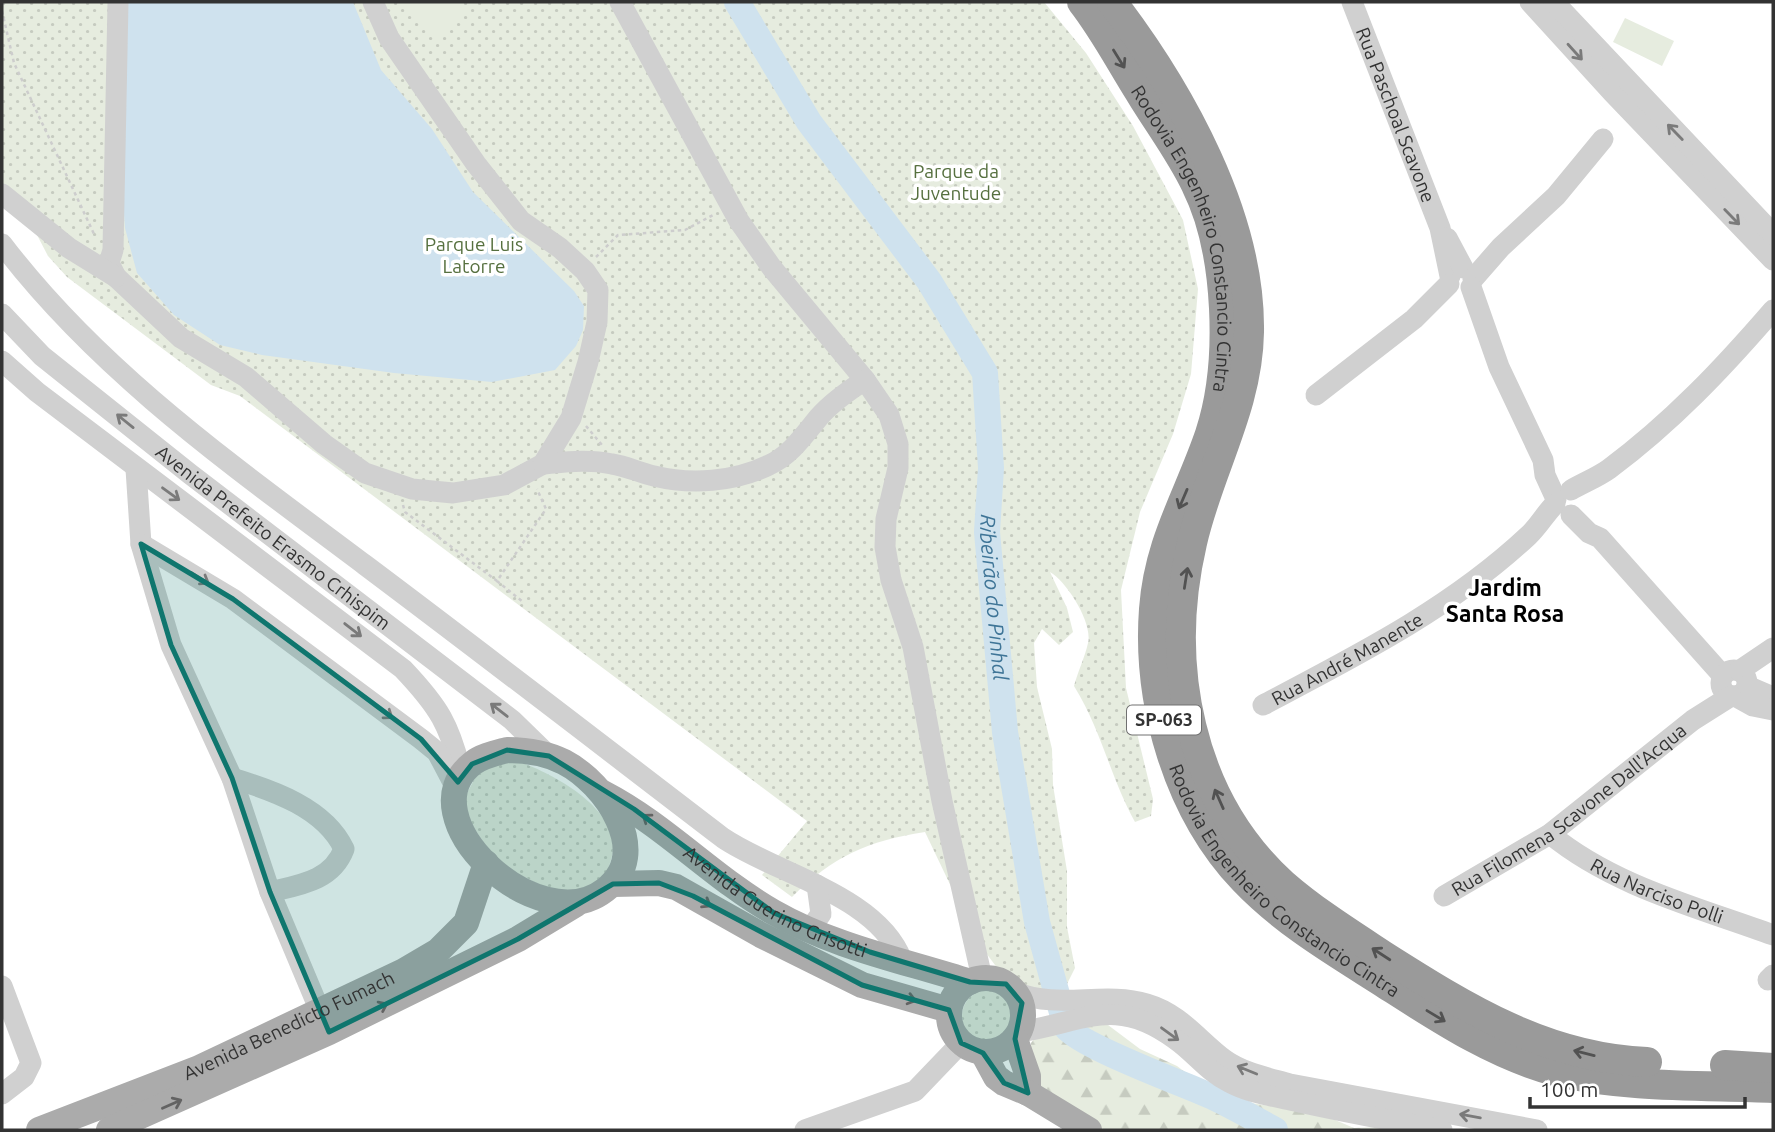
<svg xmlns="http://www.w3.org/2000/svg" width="1775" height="1132" font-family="Ubuntu,sans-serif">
<defs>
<pattern id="forest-firs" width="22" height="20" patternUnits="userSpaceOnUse" patternTransform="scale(1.75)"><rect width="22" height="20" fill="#e6ecdf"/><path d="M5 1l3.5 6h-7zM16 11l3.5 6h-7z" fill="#c6cbc0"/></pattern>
<pattern id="park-dots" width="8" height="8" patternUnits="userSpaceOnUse" patternTransform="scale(1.75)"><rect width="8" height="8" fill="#e6ecdf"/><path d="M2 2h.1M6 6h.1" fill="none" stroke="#c6cbc0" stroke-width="1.8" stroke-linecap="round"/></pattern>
</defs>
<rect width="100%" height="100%" fill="#fff"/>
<!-- forest -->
<path fill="url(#forest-firs)" d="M1100,1019L1140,1049L1177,1066L1219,1098L1321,1114L1354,1128L1382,1127L1390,1130H1105L1060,1104L1044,1091L1032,1074L1029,1059L1031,1043L1038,1034Z"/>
<!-- park -->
<g fill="url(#park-dots)">
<path d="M2,2H1044L1086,53L1133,126L1183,220L1198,289L1191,374L1173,434L1140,512L1121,590L1126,688L1153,799L1151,816L1135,822C1110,777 1102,731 1074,686C1078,671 1085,657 1088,643C1093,623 1067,582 1050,572L1067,608L1073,632L1059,645L1042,629L1034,643L1037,687L1052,749L1053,785L1067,871V927L1075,968L1066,986L1043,995L998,969L977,941L925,832C867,841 834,856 792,897L762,875L807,821L240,396L211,385L67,277L48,256L36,233L2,203Z"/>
<path d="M514,760C549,771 623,809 612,856C610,864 607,874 600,880C591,888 570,890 559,894L496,863L465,813L466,795L475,778L488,767Z"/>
<circle cx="988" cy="1016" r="26"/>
</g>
<!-- pitch -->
<g fill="#e6ecdf">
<path d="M401,2H460L467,8L436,37Z"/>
<path d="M1625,18L1674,41L1662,66L1613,42Z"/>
</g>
<!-- water -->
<path fill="#cfe2ee" d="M128,2H353L381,70L432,129L473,192L574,291L584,306L583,330L576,346L555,370L492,382L394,373L262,355L220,345L174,315L137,273L125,228L122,186V118Z"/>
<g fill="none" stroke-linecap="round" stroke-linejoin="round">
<!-- river -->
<path stroke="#cfe2ee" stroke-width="26" id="s1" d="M737,2L809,122L929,281L985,373L991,468L987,532L1005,732L1037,922L1066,1027C1080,1046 1184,1084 1213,1097C1234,1107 1255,1119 1275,1130"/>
<!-- path -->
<g stroke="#cdcdcd" stroke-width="2.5" stroke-dasharray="3.5 3.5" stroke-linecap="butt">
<path d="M2,11L14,63L94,234"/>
<path d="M596,257L618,235L685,230L715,214"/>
<path d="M586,426L602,445"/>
<path d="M403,505L405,512L497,581L546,509L537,489"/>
<path d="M497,581L523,602"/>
</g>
<!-- minor -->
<g stroke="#d0d0d0" stroke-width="21">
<path d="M118,2L113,250L109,263L116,277L181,338L246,377L324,444L365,473L412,489L453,493L504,485L543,464L571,418L588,362L597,322L598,290L585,271L560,248L521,221L476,164L389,38L373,2"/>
<path d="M620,2L739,221L772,268L865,380L889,415L898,444V468L886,519L885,547L891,580L913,647L942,801L982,978"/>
<path id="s2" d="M1352,2L1440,228L1450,276"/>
<path d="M1530,2L1612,92L1773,260"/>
<path d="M1554,2L1773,234"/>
<path d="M2,194L69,248L116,277"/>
<path d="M1447,238L1463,268"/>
<path d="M2,244C101,374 236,468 365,565C485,655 604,747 723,838C776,874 877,895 902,960"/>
<path d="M1473,279L1501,247L1556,196L1603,139"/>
<path d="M1471,287L1499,367L1543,460L1545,475L1556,499"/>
<path id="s3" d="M2,314L42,356L190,474L512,720L549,756"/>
<path d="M2,361L37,392L403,669C439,707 450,725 462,776"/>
<path d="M1316,395L1414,319L1449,284"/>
<path d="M543,464C566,462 589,459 612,464C626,466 640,473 654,476C691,485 734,482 769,465C791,455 804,435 819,417C832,402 848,391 865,380"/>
<path d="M136,469L141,544L171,645L232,778L270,892L325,1023"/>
<path d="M1571,490C1583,483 1598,477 1609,469C1672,422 1722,369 1773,310"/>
<path d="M1571,515L1589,533L1600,538L1723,676"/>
<path d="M141,544L233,599L421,739L437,752L456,788"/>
<circle cx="1734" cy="683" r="13"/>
<path d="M1739,671L1773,648"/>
<path d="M1747,686L1773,697"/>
<path d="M1735,696L1753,706L1773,710"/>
<path id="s4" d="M1263,705C1356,656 1450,609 1528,536C1538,527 1545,514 1555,504"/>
<path d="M232,778C272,790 325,808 344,849C332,881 299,885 270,892"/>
<path id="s5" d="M1550,834C1613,886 1697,907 1773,935"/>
<path id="s6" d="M1444,896L1550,834L1693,720L1731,696"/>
<path d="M809,930L821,914L817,885"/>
<path d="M1768,980L1773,975"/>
<path d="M2,986L31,1063L24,1077L2,1094"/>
<path d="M1015,992C1058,1010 1103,991 1147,1004C1181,1014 1198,1040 1225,1060C1243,1073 1269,1078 1290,1084L1537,1130"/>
<path d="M1019,1032C1082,1023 1114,994 1175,1039C1194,1052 1208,1072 1229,1082C1249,1093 1273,1096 1295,1101C1344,1112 1393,1121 1442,1130"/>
<path d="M805,1130L915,1091L961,1043"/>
</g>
<!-- major -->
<g stroke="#ababab" stroke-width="26">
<path d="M507,750C527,750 546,753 564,762C605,783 654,853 605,890C538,942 404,816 473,763C482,756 496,753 507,750Z"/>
<path id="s7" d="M603,793C665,825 712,877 773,912C834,947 905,961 970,982"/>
<path d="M613,884L659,883L676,887L761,935L862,985L949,1010"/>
<circle cx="986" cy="1015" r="37"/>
<path d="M1015,1039L1028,1076V1093"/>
<path d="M983,1053L996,1077L1004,1083L1028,1093L1089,1130"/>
<path id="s8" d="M39,1130L197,1069L404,971L438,951L466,923L486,863"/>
<path d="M109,1130L329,1032L518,939L576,904"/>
</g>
<!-- highway -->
<g stroke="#9a9a9a" stroke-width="30">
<path id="s9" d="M1082,2C1104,30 1121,63 1140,93C1158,123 1181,153 1196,185C1229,251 1233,364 1210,434C1189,496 1159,541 1154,609C1147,703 1178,811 1244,880C1285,923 1337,953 1387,985C1440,1019 1496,1056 1558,1072C1627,1088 1703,1085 1773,1088"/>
<path d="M1112,2C1180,91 1251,217 1249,332C1248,408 1208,471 1192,543C1164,663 1188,798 1283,884C1314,911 1349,933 1384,956C1466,1008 1546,1058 1647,1062"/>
<path d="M1725,1065L1773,1068"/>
</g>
</g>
<!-- one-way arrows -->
<defs><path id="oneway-shaft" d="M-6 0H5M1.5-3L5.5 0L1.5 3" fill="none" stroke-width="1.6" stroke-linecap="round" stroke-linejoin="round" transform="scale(1.75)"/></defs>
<g stroke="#7a7a7a">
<use href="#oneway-shaft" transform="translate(1575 52) rotate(48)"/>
<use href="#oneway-shaft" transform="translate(1675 132) rotate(-134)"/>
<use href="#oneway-shaft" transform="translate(1732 217) rotate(46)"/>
<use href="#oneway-shaft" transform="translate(125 421) rotate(-141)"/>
<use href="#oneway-shaft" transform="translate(171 494) rotate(36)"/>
<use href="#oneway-shaft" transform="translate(200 578) rotate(32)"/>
<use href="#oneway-shaft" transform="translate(353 630) rotate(38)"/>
<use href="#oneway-shaft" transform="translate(499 710) rotate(-142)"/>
<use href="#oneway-shaft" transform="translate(384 712) rotate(36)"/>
<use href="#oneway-shaft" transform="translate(1170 1034) rotate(36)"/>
<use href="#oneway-shaft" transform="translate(1247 1070) rotate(-158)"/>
<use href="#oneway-shaft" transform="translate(1470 1116) rotate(-170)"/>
</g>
<g stroke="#525252">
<use href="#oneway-shaft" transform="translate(1119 59) rotate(58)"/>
<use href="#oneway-shaft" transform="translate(1183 499) rotate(113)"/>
<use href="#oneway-shaft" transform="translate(1186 578) rotate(-81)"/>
<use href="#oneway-shaft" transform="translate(1219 799) rotate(-114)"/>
<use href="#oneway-shaft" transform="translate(1381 954) rotate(-147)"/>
<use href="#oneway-shaft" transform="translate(1436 1016) rotate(31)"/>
<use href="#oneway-shaft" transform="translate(1584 1053) rotate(-166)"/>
</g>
<g stroke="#636363">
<use href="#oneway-shaft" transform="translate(651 821) rotate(-144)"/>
<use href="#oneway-shaft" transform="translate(702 901) rotate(31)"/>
<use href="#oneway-shaft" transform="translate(906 998) rotate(16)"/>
<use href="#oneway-shaft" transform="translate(378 1008) rotate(-26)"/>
<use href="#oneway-shaft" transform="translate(172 1104) rotate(-24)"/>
</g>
<!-- marked area -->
<path fill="#0f766e" fill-opacity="0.2" stroke="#0f766e" stroke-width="5" stroke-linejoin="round" d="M141,544L233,599L421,739L458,782L472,764L507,750L549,756L634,809L774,913L870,952L970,982L1006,984L1022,1003L1015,1039L1028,1093L1004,1083L983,1053L961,1043L949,1010L862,985L693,896L659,883L613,884L518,939L329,1032L270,892L232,778L171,645Z"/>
<g text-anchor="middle" stroke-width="7" stroke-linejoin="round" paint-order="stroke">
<!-- shield labels -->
<rect fill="#fff" stroke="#707070" stroke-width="2" x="1127" y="705.5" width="74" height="29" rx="5"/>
<g font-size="18" font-weight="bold" fill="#333">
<text x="1164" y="726">SP-063</text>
</g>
<!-- street labels -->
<g font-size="19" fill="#333" stroke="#fff">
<text dy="7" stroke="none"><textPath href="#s2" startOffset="121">Rua Paschoal Scavone</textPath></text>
<text dy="7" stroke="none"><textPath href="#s9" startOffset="264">Rodovia Engenheiro Constancio Cintra</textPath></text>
<text dy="7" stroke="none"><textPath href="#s3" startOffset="352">Avenida Prefeito Erasmo Crhispim</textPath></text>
<text dy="7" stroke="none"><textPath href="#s4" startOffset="96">Rua André Manente</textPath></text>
<text dy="7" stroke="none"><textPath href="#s6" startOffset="152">Rua Filomena Scavone Dall'Acqua</textPath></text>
<text dy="7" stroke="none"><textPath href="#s9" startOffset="976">Rodovia Engenheiro Constancio Cintra</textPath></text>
<text dy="7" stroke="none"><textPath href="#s5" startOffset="122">Rua Narciso Polli</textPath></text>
<text dy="7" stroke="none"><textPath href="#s7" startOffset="205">Avenida Guerino Grisotti</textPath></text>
<text dy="7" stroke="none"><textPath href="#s8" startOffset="271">Avenida Benedicto Fumach</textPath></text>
</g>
<!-- park labels -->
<g font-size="19" fill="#56703f" stroke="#fff">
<text x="956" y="178">Parque da<tspan x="956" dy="22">Juventude</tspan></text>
<text x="474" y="251">Parque Luis<tspan x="474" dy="22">Latorre</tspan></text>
</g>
<!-- water labels -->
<g font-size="21" font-style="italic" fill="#3f7597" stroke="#fff">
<text dy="7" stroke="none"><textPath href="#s1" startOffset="672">Ribeirão do Pinhal</textPath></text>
</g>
<!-- quarter labels -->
<g font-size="23" font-weight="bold" fill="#000" stroke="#fff">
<text x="1505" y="596">Jardim<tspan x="1505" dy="26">Santa Rosa</tspan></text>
</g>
</g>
<!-- border -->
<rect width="1775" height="1132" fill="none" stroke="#333333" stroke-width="7"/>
<!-- scale -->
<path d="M1530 1097v10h215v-10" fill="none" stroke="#333333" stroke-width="3.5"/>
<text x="1540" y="1097" font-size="21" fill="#333333" stroke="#ffffff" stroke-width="5" paint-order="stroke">100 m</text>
</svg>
